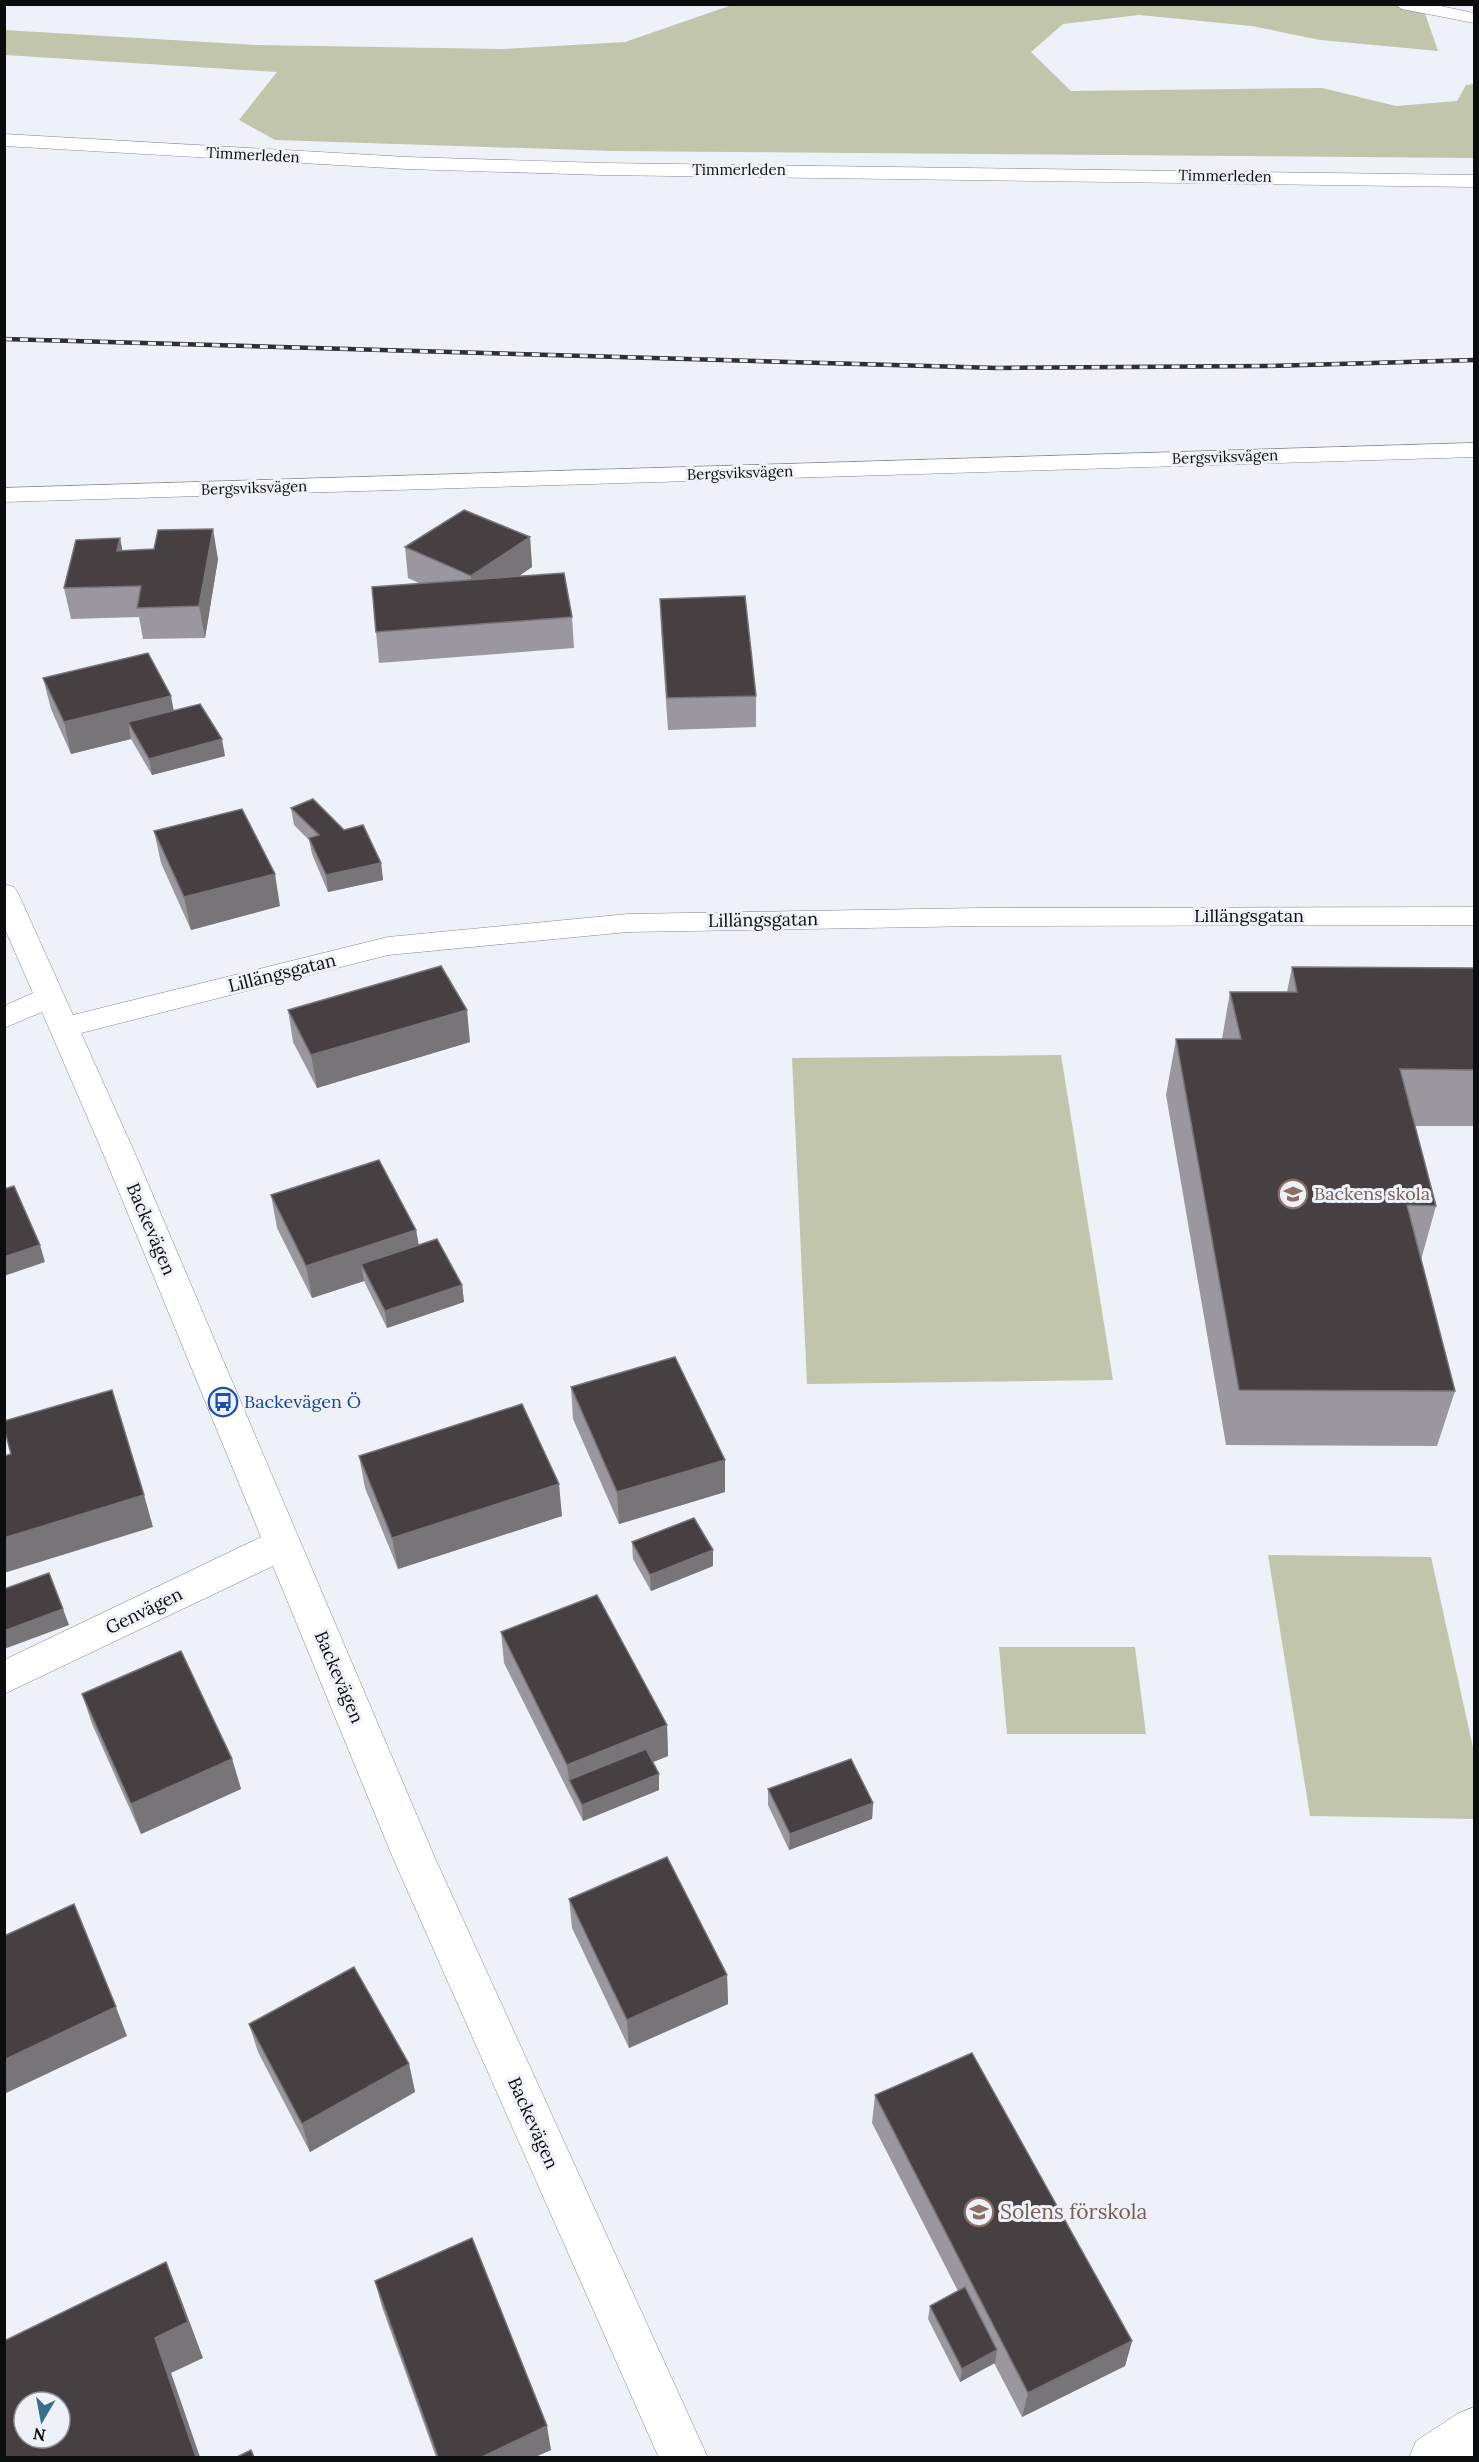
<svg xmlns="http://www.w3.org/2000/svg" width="1479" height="2462" font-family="Lora,serif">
<rect width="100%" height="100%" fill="#eef1f8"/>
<!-- green -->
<g fill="#c1c5ab">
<path d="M732,5H1422L1438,51L1320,40L1252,26L1139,15L1063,24L1031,52L1071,91L1322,88L1396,106L1457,101L1466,85L1474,84V158L612,151L275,140L239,120L277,72L5,55L4,30L256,45L502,49L625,42Z"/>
<path d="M1061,1055L1113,1380L807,1384L792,1058Z"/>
<path d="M1268,1555L1431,1557L1474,1752V1819L1310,1816Z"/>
<path d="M999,1647H1135L1146,1734H1007Z"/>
</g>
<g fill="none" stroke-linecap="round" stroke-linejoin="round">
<!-- minor casing -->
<g stroke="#84878d" stroke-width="1">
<g id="minor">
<path d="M1394,4H1431L1474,13V23L1402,9Z"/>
<path d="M1474,443V457L4,502V488Z"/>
<path d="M4,884L14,887L18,893L73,1015L388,937L628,914L980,908L1474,907V925L980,926L628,932L388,955L81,1033L137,1158L435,1858L708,2458H659L393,1858L273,1566L4,1694V1660L261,1537L105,1158L42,1012L4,1028V1006L33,993L4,927Z"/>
<path d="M1474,2407V2458H1409L1416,2441L1457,2414Z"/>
</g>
</g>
<!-- secondary casing -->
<g stroke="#84878d" stroke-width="1">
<path id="secondary" d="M4,134L407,157L602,163L1474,175V187L602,175L407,169L4,146Z"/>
</g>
<!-- minor -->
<use href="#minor" fill="#fff" fill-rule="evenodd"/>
<!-- secondary -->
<use href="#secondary" fill="#fff" fill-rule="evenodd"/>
<!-- rail casing -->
<g stroke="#2d2f31" stroke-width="4.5">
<path id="rail" d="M4,339L997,368L1267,366L1474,360"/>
</g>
<!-- rail -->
<use href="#rail" stroke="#eef1f8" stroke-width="3" stroke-dasharray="8" stroke-linecap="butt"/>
</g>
<!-- wall -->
<g fill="#9a989e">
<path d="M530,537L532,567L519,576L572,617L574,648L379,663L376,632L421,584L408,578L405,547Z"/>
<path d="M120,538L122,550L218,559L205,638L143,639L139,617L71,619L64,588Z"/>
<path d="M660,599L756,696V727L668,730L661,630Z"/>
<path d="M43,678L174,711L225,756L152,775L131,739L71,754L51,709Z"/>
<path d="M291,808L344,830L381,863L383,880L328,892L312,854L309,840L294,825Z"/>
<path d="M154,831L280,906L191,930L161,863Z"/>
<path d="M1292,967L1474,968V1126H1415L1436,1206L1421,1260L1455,1391L1437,1446L1226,1445L1166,1095L1176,1039H1222L1230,992H1287Z"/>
<path d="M288,1010L470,1042L317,1088L293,1042Z"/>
<path d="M271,1195L416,1230L419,1245L462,1285L464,1302L387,1328L364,1281L312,1298L277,1228Z"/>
<path d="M571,1387L725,1460V1492L619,1524L573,1419Z"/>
<path d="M359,1456L562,1516L398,1569L365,1488Z"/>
<path d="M632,1542L713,1566L651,1591L633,1559Z"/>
<path d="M501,1632L667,1725L668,1756L653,1762L659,1790L583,1821L504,1663Z"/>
<path d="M82,1694L232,1759L241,1789L141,1834L92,1724Z"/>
<path d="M768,1789L873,1803L872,1819L789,1850L768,1805Z"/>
<path d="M569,1899L727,1975L728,2004L629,2048L572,1928Z"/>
<path d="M249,2024L409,2064L415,2092L310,2152L258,2052Z"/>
<path d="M875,2095L1132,2341L1125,2366L1022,2417L994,2363L960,2382L928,2319L930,2306L958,2291L872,2123Z"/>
<path d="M375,2281L551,2450L535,2457H436L382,2307Z"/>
</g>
<!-- shaded-wall -->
<g fill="#787579">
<path d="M213,529L218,559L205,638L199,606Z"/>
<path d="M530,537L532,567L491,595H473L471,576Z"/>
<path d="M120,538L126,569L117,551Z"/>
<path d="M171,696L177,728L128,722L131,739L71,754L64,722Z"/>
<path d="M222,739L225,756L152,775L149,759Z"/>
<path d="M381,863L383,880L328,892L326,875Z"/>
<path d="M275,874L280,906L191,930L184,897Z"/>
<path d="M467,1010L470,1042L317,1088L311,1055Z"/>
<path d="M416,1230L421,1262L361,1264L364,1281L312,1298L306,1266Z"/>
<path d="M40,1245L45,1262L4,1276V1257Z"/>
<path d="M462,1285L464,1302L387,1328L385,1311Z"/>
<path d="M725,1460V1492L619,1524L617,1492Z"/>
<path d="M559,1484L562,1516L398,1569L392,1538Z"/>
<path d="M144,1495L153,1527L4,1573V1538Z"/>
<path d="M713,1550V1566L651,1591L650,1575Z"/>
<path d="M63,1609L69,1625L4,1649V1631Z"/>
<path d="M667,1725L668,1756L576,1793L569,1780L567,1765Z"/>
<path d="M232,1759L241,1789L141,1834L131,1804Z"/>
<path d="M659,1774V1790L583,1821L582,1805Z"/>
<path d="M873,1803L872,1819L789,1850L790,1834Z"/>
<path d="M727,1975L728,2004L629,2048L627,2020Z"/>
<path d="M116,2007L127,2036L4,2094V2060Z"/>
<path d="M409,2064L415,2092L310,2152L302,2124Z"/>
<path d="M166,2262L181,2299L203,2358L171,2373L200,2457H196L155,2338Z"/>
<path d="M1132,2341L1125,2366L1022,2417L1028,2393Z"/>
<path d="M997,2350L995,2363L960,2382L962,2369Z"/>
<path d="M547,2426L551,2450L535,2457H482Z"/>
</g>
<!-- building -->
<g fill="#464043" stroke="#787579" stroke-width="1.5" fill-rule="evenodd">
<path d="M464,510L530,537L471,576L405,547Z"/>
<path d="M213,529L199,606L137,608L141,586L64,588L76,540L120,538L117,551L154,549L158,530Z"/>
<path d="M564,573L572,617L376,632L372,587Z"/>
<path d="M745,596L756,696L667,698L660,599Z"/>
<path d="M148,653L171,696L64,722L43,678Z"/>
<path d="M200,704L222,739L149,759L128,722Z"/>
<path d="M313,799L344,830L363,825L381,863L326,875L309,838L319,835L291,808Z"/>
<path d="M242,809L275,874L184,897L154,831Z"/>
<path d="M441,966L467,1010L311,1055L288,1010Z"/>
<path d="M1292,967L1474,968V1070L1400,1069L1436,1206L1407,1205L1455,1391L1239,1390L1176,1039H1241L1230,992H1297Z"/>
<path d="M379,1160L416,1230L306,1266L271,1195Z"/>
<path d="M14,1186L40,1245L4,1257V1189Z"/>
<path d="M437,1239L462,1285L385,1311L361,1264Z"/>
<path d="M675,1357L725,1460L617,1492L571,1387Z"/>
<path d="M112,1390L144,1495L4,1538V1456L11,1454L4,1428V1421Z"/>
<path d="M522,1404L559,1484L392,1538L359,1456Z"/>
<path d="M694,1518L713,1550L650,1575L632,1542Z"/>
<path d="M49,1573L63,1609L4,1631V1589Z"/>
<path d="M597,1595L667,1725L567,1765L501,1632Z"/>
<path d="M181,1651L232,1759L131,1804L82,1694Z"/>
<path d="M646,1749L659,1774L582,1805L569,1780Z"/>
<path d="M851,1759L873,1803L790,1834L768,1789Z"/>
<path d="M667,1857L727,1975L627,2020L569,1899Z"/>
<path d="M74,1904L116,2007L4,2060V1936Z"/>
<path d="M354,1967L409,2064L302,2124L249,2024Z"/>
<path d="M972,2053L1132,2341L1028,2393L875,2095Z"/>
<path d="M472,2238L547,2426L482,2457H438L375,2281Z"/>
<path d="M166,2262L188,2322L155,2338L196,2457H4V2341ZM24,2402H60V2438H24Z"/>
<path d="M965,2287L997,2350L962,2369L930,2306Z"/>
<path d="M251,2450L254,2457H237Z"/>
</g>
<!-- icons -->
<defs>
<g id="school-ring" transform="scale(1.5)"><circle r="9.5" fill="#eef1f8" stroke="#8d6e63" stroke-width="1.5"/><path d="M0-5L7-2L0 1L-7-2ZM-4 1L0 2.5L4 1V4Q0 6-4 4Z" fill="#8d6e63"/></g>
<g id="bus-ring" transform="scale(1.5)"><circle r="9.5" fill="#eef1f8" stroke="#1a4fb4" stroke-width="1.5"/><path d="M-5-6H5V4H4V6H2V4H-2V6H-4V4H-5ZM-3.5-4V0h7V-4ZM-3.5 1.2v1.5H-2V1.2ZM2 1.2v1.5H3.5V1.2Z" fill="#1a4fb4"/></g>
</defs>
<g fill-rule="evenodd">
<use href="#school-ring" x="1293" y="1194"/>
<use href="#bus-ring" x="223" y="1402"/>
<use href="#school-ring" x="979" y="2212"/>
</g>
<g text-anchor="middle" stroke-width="6" stroke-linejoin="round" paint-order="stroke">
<!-- far-street labels -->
<g font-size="15" fill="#0b0c0e" stroke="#eef1f8">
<text transform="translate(253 155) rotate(3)" y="5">Timmerleden</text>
<text x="739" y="175">Timmerleden</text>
<text transform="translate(1225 176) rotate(1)" y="5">Timmerleden</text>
<text transform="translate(1225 457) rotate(-2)" y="5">Bergsviksvägen</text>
<text transform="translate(740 473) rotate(-2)" y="5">Bergsviksvägen</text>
<text transform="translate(254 488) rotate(-2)" y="5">Bergsviksvägen</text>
</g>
<!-- street labels -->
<g font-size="18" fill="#0b0c0e" stroke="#eef1f8">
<text x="1249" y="922">Lillängsgatan</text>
<text transform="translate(763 920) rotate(-1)" y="6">Lillängsgatan</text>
<text transform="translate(282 973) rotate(-14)" y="6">Lillängsgatan</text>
<text transform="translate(151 1229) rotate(67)" y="6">Backevägen</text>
<text transform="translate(144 1611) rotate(-26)" y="6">Genvägen</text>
<text transform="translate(339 1677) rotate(67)" y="6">Backevägen</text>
<text transform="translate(533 2123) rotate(66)" y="6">Backevägen</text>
</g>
<!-- education labels -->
<g font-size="18" fill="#785e54" stroke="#eef1f8" text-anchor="start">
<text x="1314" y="1200">Backens skola</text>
</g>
<!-- transit labels -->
<g font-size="18" fill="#164399" stroke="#eef1f8" text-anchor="start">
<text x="244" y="1408">Backevägen Ö</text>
</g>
<!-- near-education labels -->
<g font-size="21" fill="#785e54" stroke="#eef1f8" text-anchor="start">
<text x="1000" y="2219">Solens förskola</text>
</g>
</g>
<!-- border -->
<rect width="1479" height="2462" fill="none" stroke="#0b0c0e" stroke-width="12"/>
<!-- north arrow -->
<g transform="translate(42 2420) rotate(190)"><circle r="28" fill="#eef1f8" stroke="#93959a" stroke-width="1.5"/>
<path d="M0-4.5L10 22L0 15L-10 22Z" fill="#37708a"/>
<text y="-9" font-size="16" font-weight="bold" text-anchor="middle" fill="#0b0c0e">N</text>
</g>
</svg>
